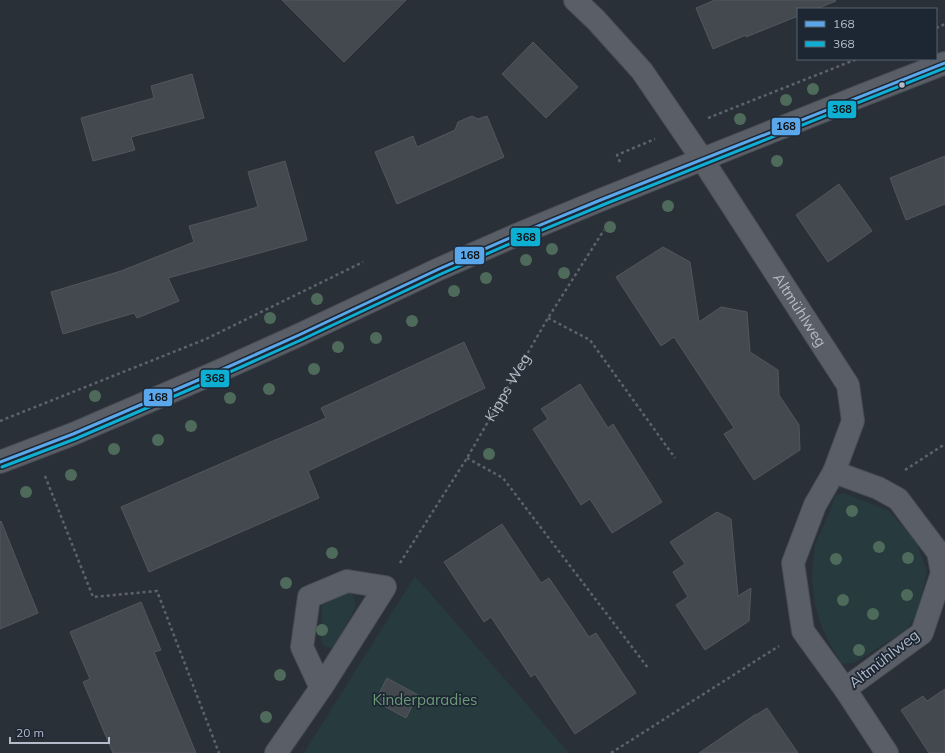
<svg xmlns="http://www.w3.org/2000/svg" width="945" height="753" font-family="Mulish,sans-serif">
<rect width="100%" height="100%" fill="#2a3038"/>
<!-- green -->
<g fill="#273a3e">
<path d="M844,493L889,511L916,541L927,572L917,614L906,630L854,663L841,664L822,628L815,605L812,577L815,544L829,514L835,496Z"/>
<path d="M415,576L569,753H304Z"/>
<path d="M346,590L352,593L355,600V608L336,644L331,648L324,646L322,643L321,639L322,601Z"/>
</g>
<!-- building -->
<g fill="#444950" stroke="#52575f">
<path d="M282,0H406L344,62Z"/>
<path d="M715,0H835L836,1L816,9H798V16L746,37V35L713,49L696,8Z"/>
<path d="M533,42L578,87L546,118L502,74Z"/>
<path d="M192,74L204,118L131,137L135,150L93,161L81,118L154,98L151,86Z"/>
<path d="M472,116L478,119L487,116L504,157L397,204L375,152L413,136L417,147L455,130L458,122Z"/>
<path d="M945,156V204L906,220L890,178Z"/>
<path d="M285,161L307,240L168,278L179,301L137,318L134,313L63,334L51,292L121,271L194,242L189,226L258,207L248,172Z"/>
<path d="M839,184L872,231L828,262L796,215Z"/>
<path d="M663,247L690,262L699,322L721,307L747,312L750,352L778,370L779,395L799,425L800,450L754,480L724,434L734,428L674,337L661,346L616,277Z"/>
<path d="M464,342L485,388L308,471L319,498L149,572L121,507L326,418L321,408Z"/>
<path d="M580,384L608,428L613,424L662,502L612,533L590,499L581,505L533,429L548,419L541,409Z"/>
<path d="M717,512L731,519L738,596L751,588L749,621L705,650L676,605L688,597L673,572L685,564L670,542Z"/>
<path d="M1,521L38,613L0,629V522Z"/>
<path d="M502,524L541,583L549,578L589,637L596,633L636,693L575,734L535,674L531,677L491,617L484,622L444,562Z"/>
<path d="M141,602L161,650L154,652L196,753H113L83,682L90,679L70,632Z"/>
<path d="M387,678L418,695L406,718L375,701Z"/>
<path d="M945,689V753H929L901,710L923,696L927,701Z"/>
<path d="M767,708L798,753H699L756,714V715Z"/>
</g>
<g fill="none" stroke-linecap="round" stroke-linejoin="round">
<!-- minor casing -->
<g stroke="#484c53" stroke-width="24">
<g id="minor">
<path id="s2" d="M575,0L596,20L642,71L702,159L848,385L853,421L834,472L815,505L793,563L803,631L845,689L887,753"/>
<path d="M834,472L878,488L898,499L938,552L942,573L922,633L845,689"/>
<path d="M276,753L321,688L385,587L347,581L309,597L302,647L321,688"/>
</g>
</g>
<!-- tertiary casing -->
<g stroke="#484c53" stroke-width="24">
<path id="tertiary" d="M0,462L73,434L219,371L299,335L439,269L521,233L603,199L863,95L945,63"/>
</g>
<!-- path -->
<g stroke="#5d636a" stroke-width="2.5" stroke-dasharray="3 3" stroke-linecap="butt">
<path d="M936,28L945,24"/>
<path d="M708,118L857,59"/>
<path d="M620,162L617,155L655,139"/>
<path d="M548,318L590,340L675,458"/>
<path d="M0,421L206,339L363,262"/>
<path d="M467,458L503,478L648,668"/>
<path d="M905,470L945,444"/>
<path d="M45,476L93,597L157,591L219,753"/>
<path id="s1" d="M400,563L467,458L548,318L604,230"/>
<path d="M611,753L779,646"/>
</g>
<!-- minor -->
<use href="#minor" stroke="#5a5e66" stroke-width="22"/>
<!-- tertiary -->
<use href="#tertiary" stroke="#5a5e66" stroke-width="22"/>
<!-- bus-1 casing -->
<g stroke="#1d2633" stroke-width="6">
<path id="bus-1" d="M0,462L73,434L219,371L299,335L439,269L521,233L603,199L945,63"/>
</g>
<!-- bus-2 casing -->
<g stroke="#1d2633" stroke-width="6">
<path id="bus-2" d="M2,467L75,439L221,376L301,340L441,274L523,238L605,204L945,68"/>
</g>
<!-- bus-1 -->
<use href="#bus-1" stroke="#5aa8eb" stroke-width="3"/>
<!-- bus-2 -->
<use href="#bus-2" stroke="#0dafd3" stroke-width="3"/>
</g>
<!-- trees -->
<g fill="#4e6a5a">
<circle cx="813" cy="89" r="6"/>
<circle cx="786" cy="100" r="6"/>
<circle cx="740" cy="119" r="6"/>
<circle cx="777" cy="161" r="6"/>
<circle cx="668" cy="206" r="6"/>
<circle cx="610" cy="227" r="6"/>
<circle cx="552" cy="249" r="6"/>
<circle cx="526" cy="260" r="6"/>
<circle cx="564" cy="273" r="6"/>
<circle cx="486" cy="278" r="6"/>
<circle cx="454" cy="291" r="6"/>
<circle cx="317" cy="299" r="6"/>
<circle cx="270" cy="318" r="6"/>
<circle cx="412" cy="321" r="6"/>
<circle cx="376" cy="338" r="6"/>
<circle cx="338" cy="347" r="6"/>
<circle cx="314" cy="369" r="6"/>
<circle cx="269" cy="389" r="6"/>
<circle cx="95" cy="396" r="6"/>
<circle cx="230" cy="398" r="6"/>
<circle cx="191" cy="426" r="6"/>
<circle cx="158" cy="440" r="6"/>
<circle cx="114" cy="449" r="6"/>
<circle cx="489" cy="454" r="6"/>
<circle cx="71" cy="475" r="6"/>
<circle cx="26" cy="492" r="6"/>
<circle cx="852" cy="511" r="6"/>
<circle cx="879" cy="547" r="6"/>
<circle cx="332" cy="553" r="6"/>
<circle cx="908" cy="558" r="6"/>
<circle cx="836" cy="559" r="6"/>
<circle cx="286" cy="583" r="6"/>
<circle cx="907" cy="595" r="6"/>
<circle cx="843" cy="600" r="6"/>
<circle cx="873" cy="614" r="6"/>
<circle cx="322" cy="630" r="6"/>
<circle cx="859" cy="650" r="6"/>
<circle cx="280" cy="675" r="6"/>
<circle cx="266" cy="717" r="6"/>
</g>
<!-- markers -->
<circle fill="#b4bcc9" stroke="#1d2633" stroke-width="1.5" cx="902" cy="85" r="3.5"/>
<g text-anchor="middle" stroke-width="3.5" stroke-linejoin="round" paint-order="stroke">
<!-- street labels -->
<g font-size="15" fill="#b4bcc9" stroke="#1d2633">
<text dy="5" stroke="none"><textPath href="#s2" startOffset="384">Altmühlweg</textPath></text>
<text dy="5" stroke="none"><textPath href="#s1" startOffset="206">Kipps Weg</textPath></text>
<text transform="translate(884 659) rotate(-38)" y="5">Altmühlweg</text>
</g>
<!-- park labels -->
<g font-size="15" fill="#6b9a76" stroke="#1d2633">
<text x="425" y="705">Kinderparadies</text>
</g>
</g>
<g stroke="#1d2633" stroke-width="1.5">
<rect x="827" y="100" width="30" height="19" rx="4" fill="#0dafd3"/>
<rect x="771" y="117" width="30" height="19" rx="4" fill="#5aa8eb"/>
<rect x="510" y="227" width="31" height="20" rx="4" fill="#0dafd3"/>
<rect x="454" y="246" width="31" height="19" rx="4" fill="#5aa8eb"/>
<rect x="200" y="369" width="30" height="19" rx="4" fill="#0dafd3"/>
<rect x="143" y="388" width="30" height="19" rx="4" fill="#5aa8eb"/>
</g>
<g font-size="11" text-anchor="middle" font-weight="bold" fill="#111">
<text x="842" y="113">368</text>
<text x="786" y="130">168</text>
<text x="526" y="241">368</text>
<text x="470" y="259">168</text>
<text x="215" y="382">368</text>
<text x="158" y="401">168</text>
</g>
<!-- legend -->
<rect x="797" y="8" width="140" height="52" fill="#1d2633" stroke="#59626f"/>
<rect x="805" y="21" width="20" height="6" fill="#5aa8eb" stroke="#59626f"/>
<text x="833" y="28" font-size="12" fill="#b4bcc9">168</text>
<rect x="805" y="41" width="20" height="6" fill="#0dafd3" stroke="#59626f"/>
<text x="833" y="48" font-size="12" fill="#b4bcc9">368</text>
<!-- scale -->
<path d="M10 737v6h99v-6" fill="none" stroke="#b4bcc9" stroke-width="2"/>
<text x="16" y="737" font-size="12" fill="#b4bcc9" stroke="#1d2633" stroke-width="3" paint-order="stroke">20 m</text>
</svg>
